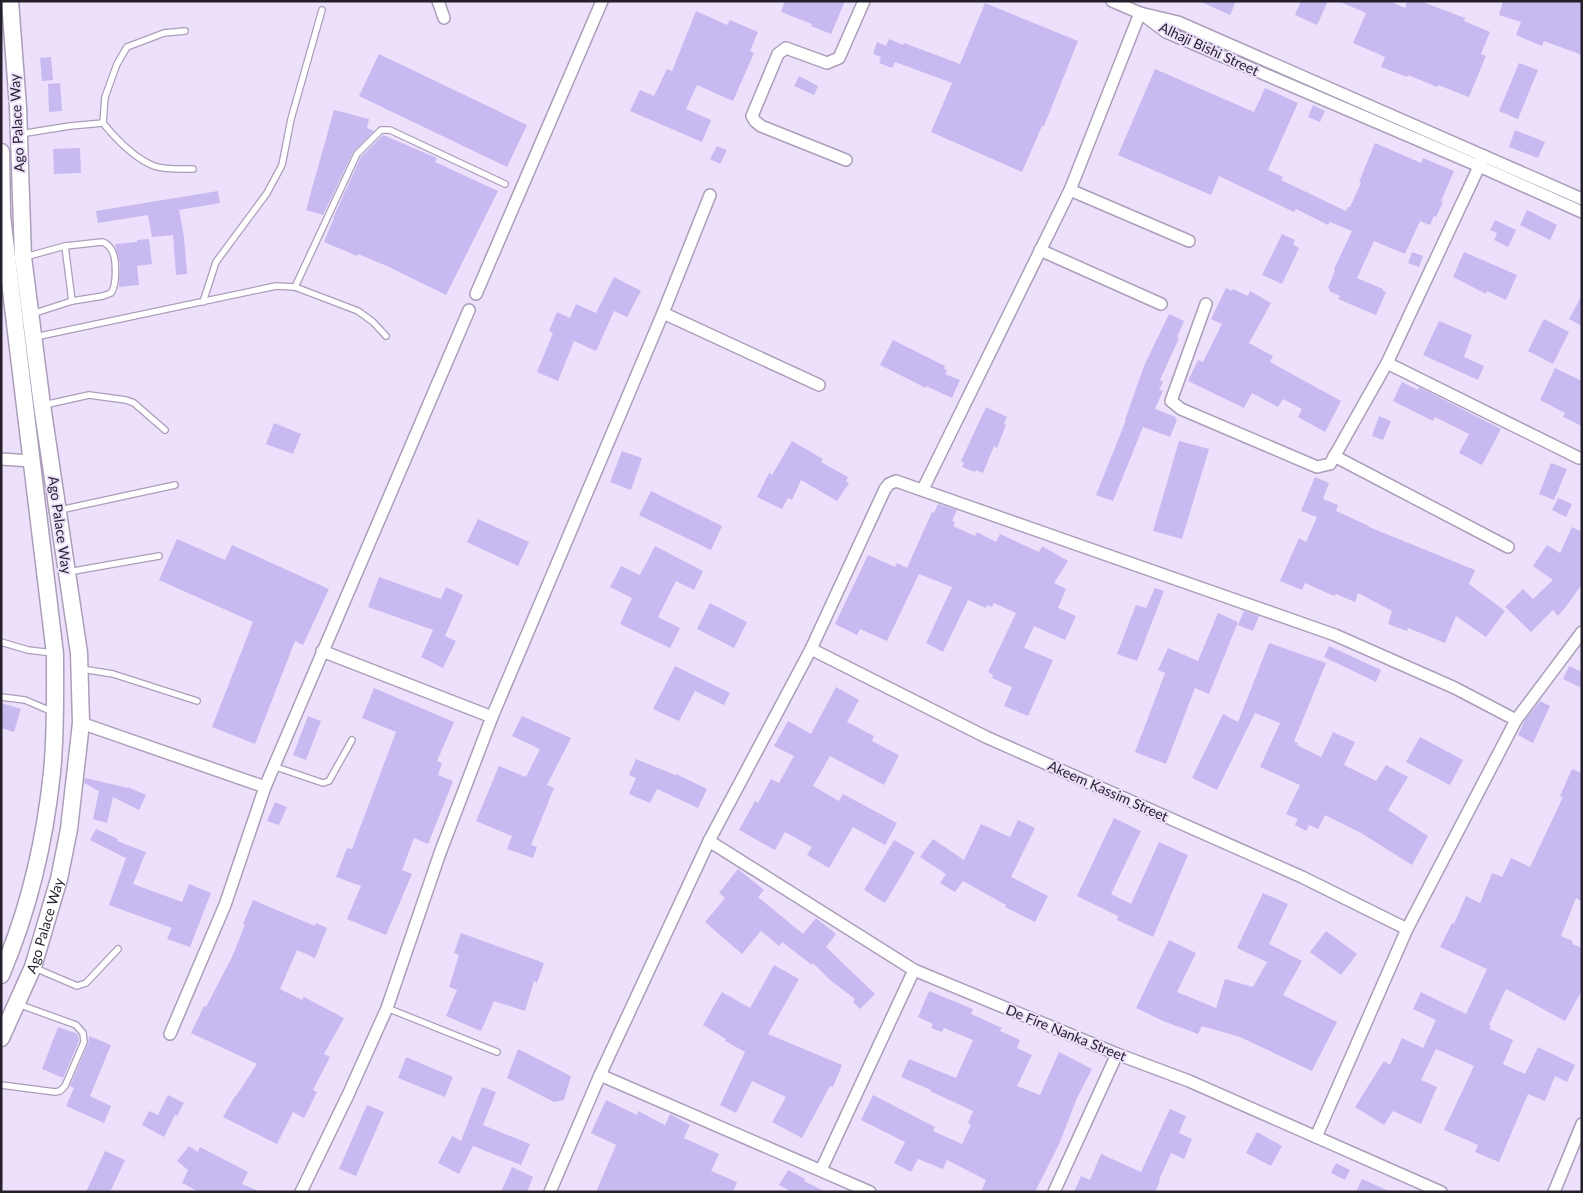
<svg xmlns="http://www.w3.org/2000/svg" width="1583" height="1193" font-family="Lato,sans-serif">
<rect width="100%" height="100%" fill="#ede0fc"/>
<!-- building -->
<g fill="#c8b9f1">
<path d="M785,1H845L831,34L811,26L812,24L781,12Z"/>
<path d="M1199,1H1236L1230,15Z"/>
<path d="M1301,1H1328L1317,25L1295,15Z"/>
<path d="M1338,1H1389L1405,8L1407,1H1420L1465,18L1464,21L1490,32L1481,54L1486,56L1469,97L1438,85L1437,87L1408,75L1407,77L1381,67L1385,57L1353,43L1366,13Z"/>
<path d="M1503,1H1582V55L1544,41L1542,46L1516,35L1521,22L1499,15Z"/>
<path d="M985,3L1078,41L1044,126H1042L1022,172L931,132L952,83L895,62L892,68L879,63L881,57L873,54L877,42L886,46L889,39L903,45L904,43L960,64Z"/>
<path d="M696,11L727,25L730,20L758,32L750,51L754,53L733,101L697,85L686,109L711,120L702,142L630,111L640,90L654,96L667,69L672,71Z"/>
<path d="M379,54L527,125L507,167L359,96Z"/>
<path d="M51,57L53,80L42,81L40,58Z"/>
<path d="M1519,63L1538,70L1518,119L1499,111Z"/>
<path d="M1155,69L1254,112L1265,88L1298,103L1268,170L1283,177L1281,180L1346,211L1348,207H1350L1361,183L1359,182L1375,143L1421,163L1423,158L1454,171L1441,201L1443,202L1436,217L1434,216L1430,225L1420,221L1405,254L1374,241L1357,278L1383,289L1382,290L1386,292L1376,315L1338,299L1340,296L1329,291L1330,289L1328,288L1335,270L1334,269L1352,231L1330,222L1328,225L1296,209L1294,212L1219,176L1211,195L1118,155Z"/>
<path d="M799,76L818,86L814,95L794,86Z"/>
<path d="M60,83L62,111L49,112L48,84Z"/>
<path d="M1313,105L1325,111L1320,122L1308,117Z"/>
<path d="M334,110L369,119L367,128L374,131L353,152L323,215L306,210Z"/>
<path d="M1515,130L1545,142L1538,158L1509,147Z"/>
<path d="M383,135L437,158L435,162L498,191L446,295L387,266L358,254L357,256L324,242L334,218H333L361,157Z"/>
<path d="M717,146L727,150L720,164L710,159Z"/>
<path d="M80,148L81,173L54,174L53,149Z"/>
<path d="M218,191L220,203L179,210L184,237L187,274L176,275L173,235L152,237L148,215L98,223L96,211Z"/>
<path d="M1527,210L1557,225L1550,240L1520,225Z"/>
<path d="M1495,220L1516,230L1508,247L1494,240L1497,233L1490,230Z"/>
<path d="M1282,234L1295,240L1293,244L1299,248L1282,284L1262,275Z"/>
<path d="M149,239L152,264L137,266L139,285L119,287L120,264L115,244L137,242V240Z"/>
<path d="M1412,252L1423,256L1419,267L1408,263Z"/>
<path d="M1464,252L1517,275L1506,300L1487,291L1486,294L1453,277Z"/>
<path d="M614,277L641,291L627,317L614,311L596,351L574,341L558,381L537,372L553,333L549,331L557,312L570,318L576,304L596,313Z"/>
<path d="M1226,288L1232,291L1233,289L1248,296L1250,291L1271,303L1249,343L1273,356L1270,362L1341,401L1325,432L1298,417L1302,409L1283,399L1278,407L1252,393L1244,408L1188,381L1198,360L1203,362L1222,324L1211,319Z"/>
<path d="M1582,295V326L1569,319Z"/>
<path d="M1169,314L1184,321L1177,337L1179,338L1160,380L1163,382L1159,390L1163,391L1155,409L1176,417L1175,419L1177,420L1170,437L1143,427L1113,501L1096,495L1126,420H1125L1144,366Z"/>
<path d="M1544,319L1569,332L1553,364L1528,351Z"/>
<path d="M1439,321L1472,335L1464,357L1484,366L1478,380L1423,355Z"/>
<path d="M893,340L945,366L944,369L947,370L945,374L960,380L952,398L926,386V388L880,365Z"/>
<path d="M1555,368L1582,381V426L1563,417L1565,413L1540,400Z"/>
<path d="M1402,382L1418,390L1419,387L1501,429L1482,465L1459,453L1469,434L1435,417L1433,421L1393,401Z"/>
<path d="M986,407L1007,417L1004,424L1006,425L997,448L994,446L983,473L976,470L975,472L962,467L964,463L961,461Z"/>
<path d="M1379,416L1391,421L1383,440L1372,436Z"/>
<path d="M274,423L301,434L293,454L266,444Z"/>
<path d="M792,441L823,459L821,462L848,477L846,481L849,483L837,501L801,480L792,500L788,498L782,509L757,497L769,473L772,475Z"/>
<path d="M1179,441L1209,449L1182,539L1153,531Z"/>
<path d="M622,451L642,458L631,490L610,482Z"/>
<path d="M1551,463L1567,469L1554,500L1539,494Z"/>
<path d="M1315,477L1329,483L1323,499L1338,505L1336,511L1369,526V527L1475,570L1469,584L1505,611L1486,637L1456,616L1445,643L1408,628L1407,631L1388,624L1392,611L1358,593L1355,602L1336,594L1334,596L1305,583L1302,590L1280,581L1299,538L1306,542L1317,517L1301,511Z"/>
<path d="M651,491L722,526L711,550L639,515Z"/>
<path d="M1558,498L1572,504L1566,517L1552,510Z"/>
<path d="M938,504L957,510L952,521L955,522L953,526L975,536L977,532L996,542L1000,534L1039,552L1042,546L1068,561L1054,583L1066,589L1058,608L1076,616L1065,640L1034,626L1024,648L1053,660L1028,716L1004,706L1012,687L992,678L993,675L988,672L1016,613L994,603L992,607L987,605L986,608L968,600L943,652L926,643L952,587L919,574L887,641L860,629L857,635L835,624L868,555L895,567L897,563L907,568L932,512L934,513Z"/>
<path d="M478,519L529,542L518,566L467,542Z"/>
<path d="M1572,527L1582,532V584L1565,608L1558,616L1553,610L1531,632L1505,607L1523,589L1533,599L1553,580L1533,566L1547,545L1560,553Z"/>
<path d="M177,539L225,560L232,545L329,589L303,645L295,641L255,744L212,727L253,622L159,580Z"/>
<path d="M655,546L703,571L694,590L676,581L658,617L680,628L670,648L620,624L632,598L610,587L621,566L640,575Z"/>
<path d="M379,577L441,599L446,587L463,595L445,636L456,641L443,668L421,657L433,630L368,607Z"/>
<path d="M1155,588L1164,591L1137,661L1117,654L1136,605L1146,608Z"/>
<path d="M710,603L747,622L734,648L697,629Z"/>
<path d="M1244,611L1259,616L1253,631L1238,625Z"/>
<path d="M1218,613L1238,622L1209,694L1195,688L1166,764L1135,752L1165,673L1158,670L1168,648L1198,661Z"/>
<path d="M1269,643L1326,663L1294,741L1298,743L1297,745L1321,757L1333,732L1355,742L1344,765L1376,781L1386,765L1408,777L1388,810L1428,836L1412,865L1361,833L1325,815L1318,829L1309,825L1306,831L1295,825L1298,819L1286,814L1300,785L1260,767L1280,723L1255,713L1217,790L1192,778L1223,714L1238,722Z"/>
<path d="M1329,646L1381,670L1376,682L1324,657Z"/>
<path d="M675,666L730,693L724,705L695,691L679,721L653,709Z"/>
<path d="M1569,666L1582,672V688L1563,679Z"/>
<path d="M836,687L859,700L847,722L874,736L872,741L899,755L884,785L830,756L813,786L839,801L843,794L897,823L885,845L853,827L829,868L807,855L812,847L785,832L775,850L739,830L755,801L758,803L771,779L779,783L794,756L774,746L788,721L811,734Z"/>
<path d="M374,688L454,722L437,761L442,763L438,775L453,781L428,844L414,838L402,870L412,874L386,935L347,919L361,886L336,877L347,848L352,849L396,732L362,718Z"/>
<path d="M1540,701L1550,706L1533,743L1518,735L1525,720Z"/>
<path d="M1,703L21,709L14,732L1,728Z"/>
<path d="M308,716L321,721L306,760L293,755Z"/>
<path d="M522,716L571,738L547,785L554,788L531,845L537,847L533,858L507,849L512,836L476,821L499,766L526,777L540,749L512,736Z"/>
<path d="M1420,737L1463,760L1450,785L1406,762Z"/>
<path d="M636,759L675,775L676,774L707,789L698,808L657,789L650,803L629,794L636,778L629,775Z"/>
<path d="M1572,769L1582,773V901L1576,898L1561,936L1573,941L1572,944L1582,948V990L1565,1021L1506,989L1489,1025L1491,1026L1490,1029L1513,1040L1503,1064L1525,1074L1538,1047L1575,1065L1567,1082L1555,1076L1545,1101L1528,1094L1499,1162L1475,1152L1478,1145L1444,1130L1474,1066L1436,1049L1421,1080L1437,1087L1421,1124L1393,1111L1384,1125L1355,1107L1384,1061L1390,1065L1402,1038L1423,1048L1436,1020L1413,1009L1421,992L1466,1014L1487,969L1440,947L1452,923L1454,924L1466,896L1480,903L1492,873L1502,877L1511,858L1530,867L1563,797L1560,796Z"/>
<path d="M85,778L128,788V787L146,795L139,810L113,797L107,823L93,819L99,791L84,783Z"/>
<path d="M275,802L287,807L279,825L267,821Z"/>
<path d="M1114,818L1141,831L1111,894L1131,904L1159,842L1188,855L1153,937L1117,920L1118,916L1077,896Z"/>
<path d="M1018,820L1035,828L1011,877L1048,896L1035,922L1005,907L1006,905L963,881L955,892L940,883L946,874L920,857L933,839L964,860L981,824L1010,837Z"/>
<path d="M96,829L118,839L117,841L146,852L133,884L182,902L189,884L211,893L190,947L167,939L172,928L109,905L126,858L90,840Z"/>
<path d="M894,840L915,852L885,903L864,890Z"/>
<path d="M738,869L764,890L758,897L803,934L816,918L836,934L826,947L875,994L860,1009L853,1002L855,999L830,980L813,963L812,965L782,942L779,946L761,931L742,954L705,922L725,898L719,893Z"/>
<path d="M1263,893L1288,904L1269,944L1302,961L1283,995L1337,1022L1312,1071L1240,1037L1202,1026L1198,1034L1163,1021L1136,1008L1169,940L1196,953L1177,992L1216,1008L1225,979L1253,987L1267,962L1237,948Z"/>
<path d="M253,900L315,926L316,923L327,928L315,958L297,950L280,989L302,1000L304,997L344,1018L324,1054L330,1057L313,1090L317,1092L304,1118L293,1112L277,1144L223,1117L235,1096H236L257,1064L191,1033L204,1006L206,1007L232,957L245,925L243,924Z"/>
<path d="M1326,931L1357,954L1341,975L1310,952Z"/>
<path d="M461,933L544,963L537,983L534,981L525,1011L494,1001L481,1031L446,1016L457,990L449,987L459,955L454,953Z"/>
<path d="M774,965L799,979L768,1034L842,1065L833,1087L830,1086L802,1138L772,1122L786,1097L752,1081L736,1113L720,1105L745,1052L725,1041L726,1039L703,1025L722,992L750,1008Z"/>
<path d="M929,991L973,1009L971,1014L1002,1028L1000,1031L1020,1040L1017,1048L1032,1055L1017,1086L1040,1095L1059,1052L1092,1069L1077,1098L1060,1142L1035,1192H981L986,1180L947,1160L943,1169L918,1159L911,1172L894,1163L905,1142L861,1120L873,1095L935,1127L933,1131L962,1144L971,1125L968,1123L973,1111L930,1091L931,1090L901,1077L909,1059L956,1078L973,1040L944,1028L942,1032L931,1028L933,1024L918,1017Z"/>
<path d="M58,1027L78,1034L79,1041L63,1078L42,1069Z"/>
<path d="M89,1036L111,1045L90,1096L111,1106L104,1123L66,1106L74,1088L70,1086L88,1044Z"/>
<path d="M518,1049L571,1076L564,1100L554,1102L507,1078Z"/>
<path d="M406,1057L453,1077L445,1097L398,1078Z"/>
<path d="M482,1087L496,1092L483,1125L530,1144L521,1165L473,1146L459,1174L438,1163L452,1136L461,1141Z"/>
<path d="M168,1095L184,1103L177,1116L175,1115L164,1137L142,1125L149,1111L158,1115Z"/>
<path d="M606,1100L637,1115L638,1111L665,1125L670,1114L690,1125L684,1138L719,1154L711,1171L737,1182L733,1192H596L616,1145L591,1133Z"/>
<path d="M367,1105L384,1112L356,1176L339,1169Z"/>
<path d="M1170,1109L1186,1116L1179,1133L1192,1139L1184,1159L1171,1153L1159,1180H1160L1155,1192H1074L1081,1176L1090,1180L1101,1154L1141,1172Z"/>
<path d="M1257,1132L1282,1146L1271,1166L1246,1153Z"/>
<path d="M189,1146L198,1152L200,1147L248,1172L242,1184L261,1192H199L182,1183L188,1170L177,1161Z"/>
<path d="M105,1151L125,1160L110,1192H86Z"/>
<path d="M1336,1163L1350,1170L1345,1180L1331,1173Z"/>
<path d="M512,1167L533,1177L527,1192H501Z"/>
<path d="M788,1170L805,1179L804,1181L826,1192H792L779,1185Z"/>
<path d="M1362,1179L1391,1192H1356Z"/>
</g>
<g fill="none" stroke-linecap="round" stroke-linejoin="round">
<!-- service casing -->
<g stroke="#ab9eb9" stroke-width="8">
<g id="service">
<path d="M185,31L164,33L127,47L117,64L105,97L103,123C116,139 134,158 154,166C166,170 180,169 193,169"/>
<path d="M20,134L70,126L103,123"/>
<path d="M65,246L72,301"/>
<path d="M25,257L65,246L102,242C106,243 109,246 111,249C117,257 117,285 111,293L103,296L72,301L32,314"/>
<path d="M295,287L357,154L381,130H390L505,184"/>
<path d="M203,302L216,262L267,193L282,165L291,119L322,10"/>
<path d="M35,337L276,286L295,287L358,311L373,322L386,336"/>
<path d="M44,405L89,395L126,400L134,403L165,430"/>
<path d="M60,510L175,485"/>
<path d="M68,572L159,556"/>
<path d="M1,642L28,650L53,653"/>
<path d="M82,669L113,674L197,701"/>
<path d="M1,697L25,700L53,712"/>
<path d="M273,766L323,783L329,781L352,740"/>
<path d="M35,968L77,986L86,983L118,949"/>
<path d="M387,1008L497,1052"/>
<path d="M1,1085L55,1092L60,1091L65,1086L84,1042L83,1033L76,1025L18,1004"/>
</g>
</g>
<!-- minor casing -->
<g stroke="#ab9eb9" stroke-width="14">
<g id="minor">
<path d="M438,1L444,18"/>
<path d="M1112,1L1140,13L1178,22L1582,199"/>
<path d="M1146,17L1166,32L1479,166L1582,212"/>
<path d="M846,160L761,126L755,121L752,116L778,54L786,48L827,63L839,58L864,1"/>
<path d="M1070,190L1189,241"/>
<path d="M1040,250L1161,304"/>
<path d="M476,294L602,1"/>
<path d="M1206,304L1171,401L1181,409L1317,467L1330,464L1387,363L1484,156"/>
<path d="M663,313L819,385"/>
<path d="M1387,363L1579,458H1582"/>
<path d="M1334,456L1508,547"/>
<path d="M1,459L31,461"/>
<path d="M923,489L1070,190L1140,13"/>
<path d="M811,649L986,737L1302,877L1407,929"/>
<path d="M322,651L492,717"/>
<path d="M1516,720L1582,632"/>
<path d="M81,723L265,787"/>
<path d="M709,841L914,970L1117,1054L1189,1081L1441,1192"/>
<path d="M170,1034L225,905L265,787L469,310"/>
<path d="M600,1075L870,1192"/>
<path d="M821,1170L914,970"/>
<path d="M301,1192L348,1095L387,1008L440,853L492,717L663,313L710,195"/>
<path d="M550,1192L600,1075L709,841L811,649L885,489L889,484L896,481L1335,635L1455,688L1516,720L1407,929L1316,1137"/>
<path d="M1054,1192L1117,1054"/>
<path d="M1554,1192L1582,1124"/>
</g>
</g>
<!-- secondary casing -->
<g stroke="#ab9eb9" stroke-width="19">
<g id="secondary">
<path d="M1,152L2,216L55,654C55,693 56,733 52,772C45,840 28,912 1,975"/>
<path id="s1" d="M1,1038L33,967L59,879L69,829L81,723L79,653L42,405L23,257L18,107L10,1"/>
</g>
</g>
<!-- service -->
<use href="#service" stroke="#fff" stroke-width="5.5"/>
<!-- minor -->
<use href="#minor" stroke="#fff" stroke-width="11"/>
<!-- secondary -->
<use href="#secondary" stroke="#fff" stroke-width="16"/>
</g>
<g text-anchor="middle" stroke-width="4" stroke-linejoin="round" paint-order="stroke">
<!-- street labels -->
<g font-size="14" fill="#241f2a" stroke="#ede0fc">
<text transform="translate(1209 49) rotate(25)" y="5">Alhaji Bishi Street</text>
<text transform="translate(17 123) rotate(-93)" y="5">Ago Palace Way</text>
<text transform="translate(60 525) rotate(82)" y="5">Ago Palace Way</text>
<text transform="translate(1108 791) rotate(24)" y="5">Akeem Kassim Street</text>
<text dy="5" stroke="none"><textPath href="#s1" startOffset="121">Ago Palace Way</textPath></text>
<text transform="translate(1066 1033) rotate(22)" y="5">De Fire Nanka Street</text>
</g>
</g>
<!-- border -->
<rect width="1583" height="1193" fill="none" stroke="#241f2a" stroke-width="5"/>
</svg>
